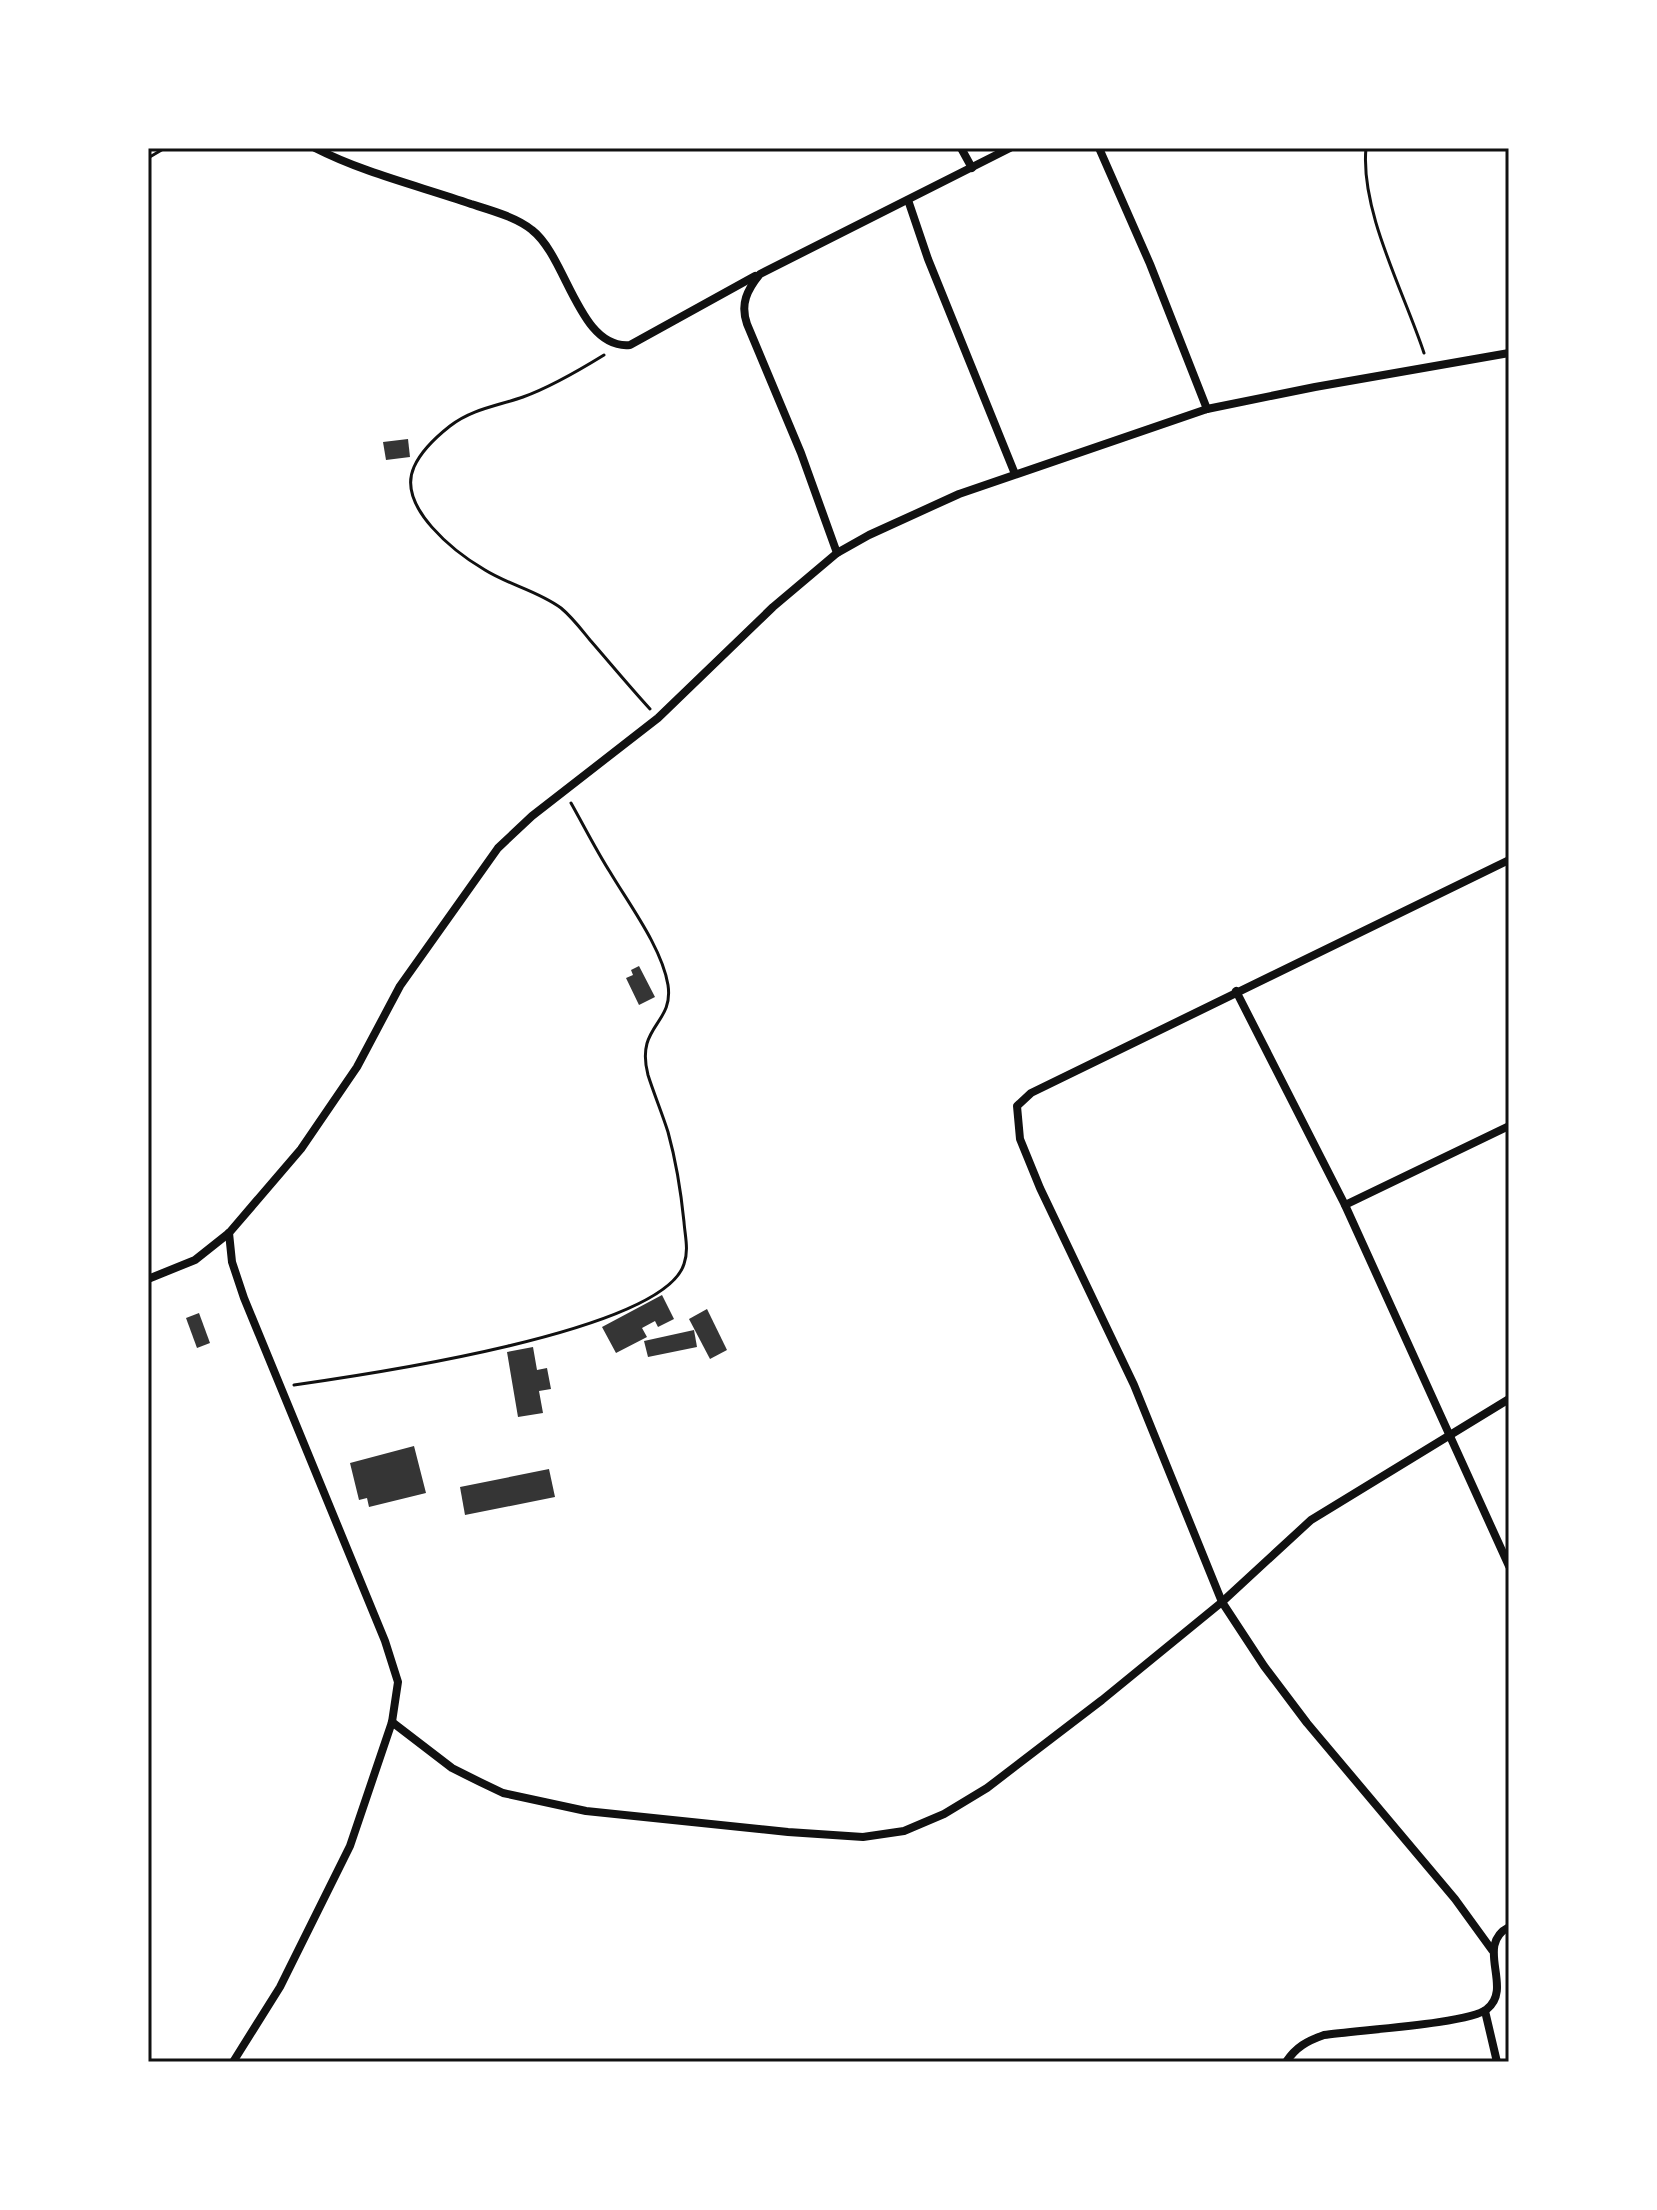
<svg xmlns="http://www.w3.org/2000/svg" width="1657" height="2210" font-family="Karla,sans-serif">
<rect width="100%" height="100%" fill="#fff"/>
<!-- building -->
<g fill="#353535">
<path d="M408,439L410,457L386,460L383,442Z"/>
<path d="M639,966L655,997L639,1005L626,978L633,975L631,970Z"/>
<path d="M662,1295L674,1319L658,1327L655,1321L642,1328L647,1337L616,1353L602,1327Z"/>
<path d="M707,1309L727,1350L710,1359L689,1319Z"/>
<path d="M199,1313L210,1343L197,1348L186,1318Z"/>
<path d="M694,1330L697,1347L648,1357L644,1341Z"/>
<path d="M533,1347L537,1370L547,1368L551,1389L539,1391L543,1413L518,1417L507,1352Z"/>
<path d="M414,1446L426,1493L369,1507L367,1498L359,1500L350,1463Z"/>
<path d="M549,1469L555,1497L465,1515L460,1487Z"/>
</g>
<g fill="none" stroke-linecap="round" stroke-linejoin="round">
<!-- path -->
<g stroke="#111" stroke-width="3">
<path d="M1366,148C1360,211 1404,292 1424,353"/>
<path d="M148,158L165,148"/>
<path d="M604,355C578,371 551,387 523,397C497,406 472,409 450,426C436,437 421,451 414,467C396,507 456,553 485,570C509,585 538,591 561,608C572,617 581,629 590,640C610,663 629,686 650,709"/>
<path d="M294,1385C364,1375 663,1332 684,1264C689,1250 685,1236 684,1222C681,1192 676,1161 668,1132C662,1113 654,1094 648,1075C635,1025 674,1025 668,985C662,948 629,904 610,872C596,850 584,826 571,803"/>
</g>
<!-- minor -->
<g stroke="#111" stroke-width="8">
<path d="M315,148C364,173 419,186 471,204C490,210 516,217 532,230C567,257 579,350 630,345L755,276"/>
<path d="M961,148L972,168"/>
<path d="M1099,148L1150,264L1207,409"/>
<path d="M908,200L928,259L1015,474"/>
<path d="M837,553L801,453L747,324C740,304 747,290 760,274L1010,148"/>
<path d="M1236,991L1345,1205L1509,1566"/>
<path d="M1345,1205L1509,1126"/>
<path d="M229,1233L232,1262L244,1298L385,1641L398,1682L392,1722L350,1846L280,1987L233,2062"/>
<path d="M148,1279L195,1260L229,1233L301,1149L357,1067L400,986L498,848L532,816L658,718L773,607L837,553L869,535L959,494L1207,409L1315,387L1509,353"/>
<path d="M392,1722L452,1768L480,1782L503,1793L586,1811L788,1832L863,1837L904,1831L944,1814L987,1788L1102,1700L1222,1602L1311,1520L1509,1399"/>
<path d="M1492,1950L1455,1899L1307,1723L1264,1666L1222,1602L1134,1385L1040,1188L1020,1139L1017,1106L1031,1093L1509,860"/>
<path d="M1485,2011L1497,2062"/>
<path d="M1286,2062C1296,2047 1307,2041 1324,2035C1355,2030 1469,2024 1487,2009C1514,1988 1474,1945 1509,1927"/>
</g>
</g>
<!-- border -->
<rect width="1657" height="2210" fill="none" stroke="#ffffff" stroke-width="300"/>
<rect x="150" y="150" width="1357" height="1910" fill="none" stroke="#111" stroke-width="3"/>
</svg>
